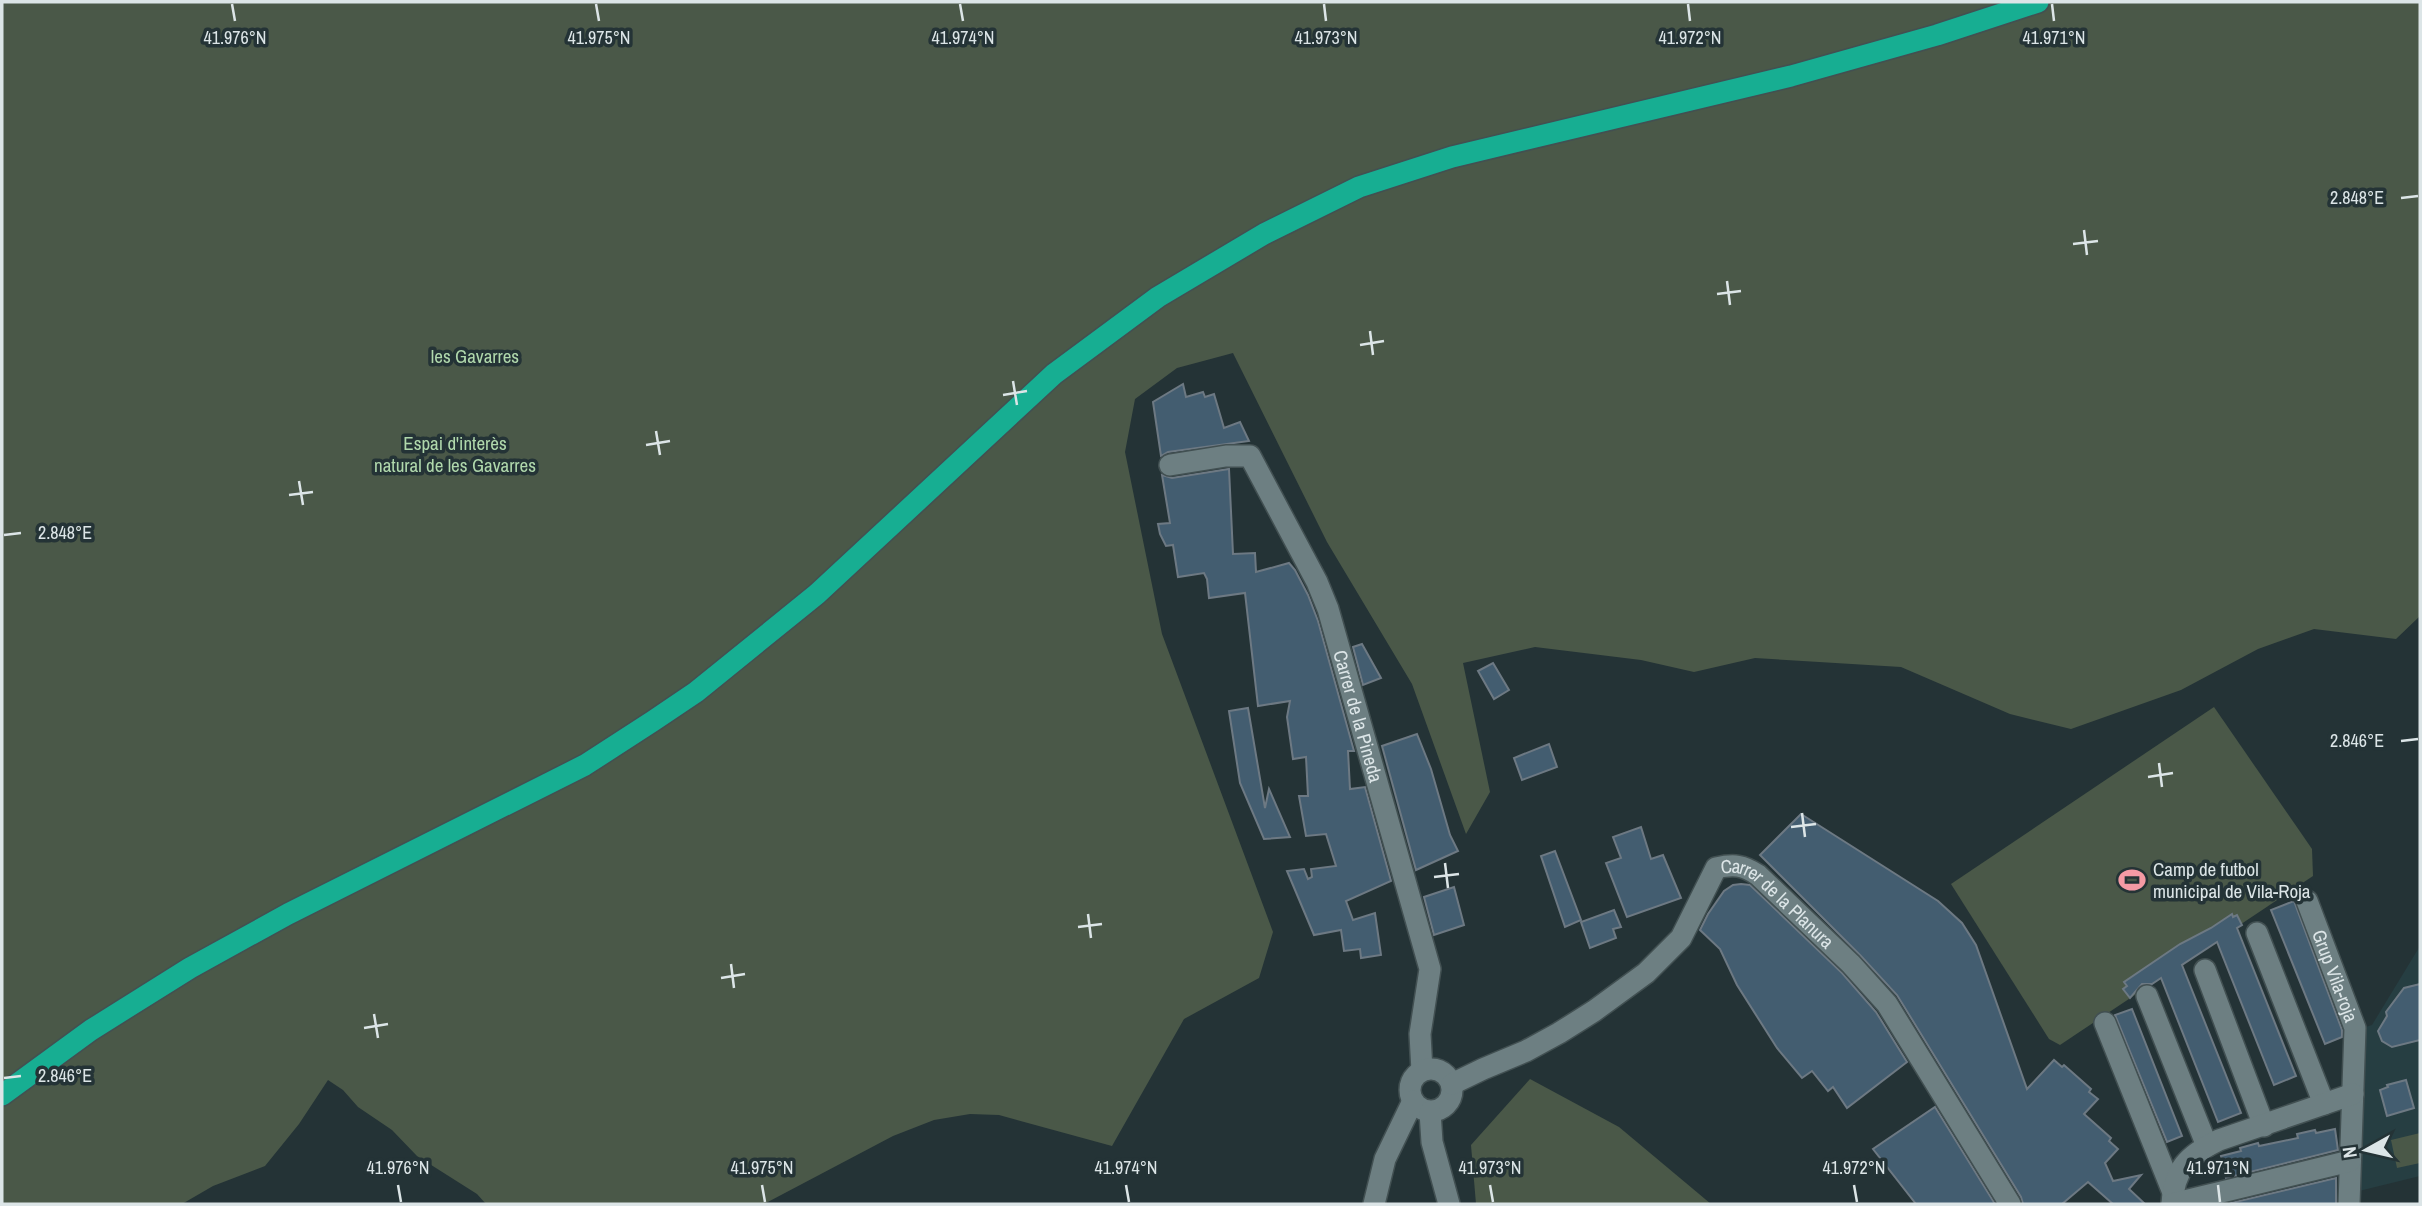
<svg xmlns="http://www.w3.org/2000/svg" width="2422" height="1206" font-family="'Archivo Narrow',sans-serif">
<rect width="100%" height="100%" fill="#243336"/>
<!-- built -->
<path fill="#263e42" d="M2420,946V1176L2359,1191L2362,1028L2372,1025Z"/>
<!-- green -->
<g fill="#4a5848">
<path d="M2,2H2420V616L2396,639L2314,629L2258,649L2181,690L2071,729L2010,714L1901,667L1755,658L1694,672L1641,660L1535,647L1463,663L1490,792L1466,834L1412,684L1327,542L1233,353L1177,368L1135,399L1125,452L1162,634L1273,932L1259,978L1184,1019L1112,1146L999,1115L970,1114L934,1120L893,1136L764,1204H486L477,1194L417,1156L392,1130L358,1107L343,1090L328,1080L299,1124L265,1166L213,1186L182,1204H2Z"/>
<path d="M2214,707L2312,849L2313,876L2060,1045L2049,1039L1951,884Z"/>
<path d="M1530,1079L1619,1127L1711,1204H1476L1471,1145Z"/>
<path d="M2420,1133V1163L2397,1168L2391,1140Z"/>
</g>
<!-- building -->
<g fill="#435d70" stroke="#6d7983" stroke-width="2">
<path d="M1183,384L1186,397L1203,392L1205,397L1214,394L1224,428L1240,422L1249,441L1168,452L1161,456L1153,402Z"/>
<path d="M1229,469L1233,554L1255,553L1256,572L1289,563L1295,570L1308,595L1318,621L1354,751H1348L1350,789L1365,787L1391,881L1346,901L1353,920L1375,913L1381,955L1361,958L1360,949L1344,951L1341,930L1314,935L1287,871L1304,869L1308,879L1312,877L1311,869L1336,866L1326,834L1306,836L1299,796H1308L1306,757L1293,759L1287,717L1290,701L1258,706L1245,593L1209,598L1207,579L1204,573L1178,577L1173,545L1166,546L1160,534L1158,524L1170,523L1162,475L1172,478Z"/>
<path d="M1362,644L1381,678L1363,685L1353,647Z"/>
<path d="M1493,663L1509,690L1494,699L1478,671Z"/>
<path d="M1248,708L1265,808L1269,789L1290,837L1264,839L1240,783L1229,711Z"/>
<path d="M1417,734L1431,769L1450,835L1458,851L1416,870L1382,746Z"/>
<path d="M1549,744L1557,767L1522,780L1514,758Z"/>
<path d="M1801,814L1938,901L1962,923L1976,945L2027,1089L2054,1060L2062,1067L2064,1065L2091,1089L2089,1092L2098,1099L2084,1114L2111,1138L2109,1141L2118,1149L2105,1163L2113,1181L2141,1175L2129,1189L2145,1204H2113L2088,1182L2062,1204H2023L2021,1197L1897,995L1860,955L1760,855Z"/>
<path d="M1641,827L1651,859L1663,855L1681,898L1627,917L1606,863L1621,858L1613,837Z"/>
<path d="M1555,851L1581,920L1565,927L1541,856Z"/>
<path d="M1741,884L1750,885L1842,973L1876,1012L1907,1062L1847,1108L1833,1087L1828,1091L1812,1071L1802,1078L1777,1048L1737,985L1720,949L1700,930L1708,914L1724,891L1733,885Z"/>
<path d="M1454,887L1464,925L1434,935L1424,897Z"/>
<path d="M2294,901L2342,1030V1037L2325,1044L2271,910Z"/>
<path d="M1614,910L1621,927L1613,929L1616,938L1590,948L1581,922Z"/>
<path d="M2232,914L2233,917L2237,915L2242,925L2237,928L2296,1076L2274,1085L2217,942L2182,965L2241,1113L2218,1122L2161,978L2152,984H2142L2130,998L2123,989L2127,986L2124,982L2180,944L2211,928Z"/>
<path d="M2420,984V1040L2392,1047L2382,1041L2378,1031L2387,1016L2386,1012L2404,988Z"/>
<path d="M2132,1009L2182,1136L2167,1142L2115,1015Z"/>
<path d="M2406,1080L2414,1108L2387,1116L2380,1090L2388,1087L2387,1085Z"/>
<path d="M1935,1107L1995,1204H1916L1873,1149Z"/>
<path d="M2335,1129L2338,1150L2226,1178L2221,1156L2241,1151L2240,1148L2258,1143L2259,1146L2298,1138L2297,1134L2315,1130L2316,1133Z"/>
<path d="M2336,1178V1204H2232L2231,1203Z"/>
</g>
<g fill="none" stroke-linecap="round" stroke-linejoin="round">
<!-- minor casing -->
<g stroke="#425052" stroke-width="24">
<g id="minor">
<path id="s1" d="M1170,465L1226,456H1250L1317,582L1328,609L1430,969L1420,1034L1422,1071"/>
<path id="s2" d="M2307,901L2355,1028L2349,1204"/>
<path d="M2257,933L2324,1104"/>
<path d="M2205,970L2264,1126"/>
<path d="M2147,996L2207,1146"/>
<path d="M2105,1023L2172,1190"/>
<circle cx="1431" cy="1090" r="21"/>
<path id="s3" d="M1452,1084L1483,1069L1526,1051L1559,1033L1594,1011L1646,973L1681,938L1716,868C1734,864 1743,865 1758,875L1851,964L1887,1004L2010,1204"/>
<path d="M1430,1112L1432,1142L1449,1204"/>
<path d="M1374,1204L1385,1159L1413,1101"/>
<path d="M2172,1204C2174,1169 2188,1155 2219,1140L2353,1094"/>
<path d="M2172,1204L2350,1161"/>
</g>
</g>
<!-- highway casing -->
<g stroke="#425052" stroke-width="24">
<path id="highway" d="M2,1095L91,1030L190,968L288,914L585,765L653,721L696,692L817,594L1054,374L1158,297L1264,234L1359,187L1452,157L1791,76L1937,35L2038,2"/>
</g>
<!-- minor -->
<use href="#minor" stroke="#6d7f82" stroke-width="21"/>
<!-- highway -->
<use href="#highway" stroke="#17ae92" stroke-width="21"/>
</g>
<!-- ticks -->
<path fill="none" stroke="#dce5e7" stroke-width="2.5" d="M232,4L235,21M596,4L599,21M960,4L963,21M1324,4L1326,21M1688,4L1690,21M2052,4L2054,21M2401,198L2418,196M2084,230L2087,255M2073,244L2098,241M1727,281L1730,305M1717,294L1741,291M1370,331L1373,355M1360,345L1384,341M1013,381L1017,405M1003,395L1027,391M656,431L660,455M646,445L670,441M299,481L303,505M289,495L313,492M4,535L21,533M2401,741L2418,739M2159,763L2162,787M2148,777L2173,773M1802,813L1805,837M1791,827L1816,824M1445,863L1448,888M1434,877L1459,874M1088,914L1091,938M1078,927L1102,924M731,964L734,988M721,978L745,974M374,1014L378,1038M364,1028L388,1024M4,1078L21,1076M398,1185L401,1202M762,1185L765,1202M1126,1185L1129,1202M1490,1185L1493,1202M1854,1185L1857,1202M2218,1185L2220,1202"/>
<!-- icons -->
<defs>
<g id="stadium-bare" transform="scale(2.1)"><path d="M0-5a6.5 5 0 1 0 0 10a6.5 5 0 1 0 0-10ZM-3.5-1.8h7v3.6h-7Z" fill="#f49aa4" stroke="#243336" stroke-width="2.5" paint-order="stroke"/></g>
</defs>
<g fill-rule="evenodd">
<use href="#stadium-bare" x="2132" y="880"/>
</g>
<g text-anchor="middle" stroke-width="7" stroke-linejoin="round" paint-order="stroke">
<!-- park labels -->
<g font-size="19" fill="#b0d8ac" stroke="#243336">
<text x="475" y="363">les Gavarres</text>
<text x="455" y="450">Espai d'interès<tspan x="455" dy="22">natural de les Gavarres</tspan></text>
</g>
<!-- street labels -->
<g font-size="19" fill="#dce5e7" stroke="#243336">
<text dy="7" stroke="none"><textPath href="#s1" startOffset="364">Carrer de la Pineda</textPath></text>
<text dy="7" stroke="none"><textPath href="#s3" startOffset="427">Carrer de la Planura</textPath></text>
<text dy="7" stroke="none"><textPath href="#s2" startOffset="80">Grup Vila-roja</textPath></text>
</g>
<!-- poi labels -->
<g font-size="19" fill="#dce5e7" stroke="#243336" text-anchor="start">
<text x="2153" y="876">Camp de futbol<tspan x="2153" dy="22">municipal de Vila-Roja</tspan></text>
</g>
</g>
<g font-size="18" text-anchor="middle" fill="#dce5e7" stroke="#243336" stroke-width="7" stroke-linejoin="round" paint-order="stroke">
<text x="235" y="44">41.976°N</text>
<text x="599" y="44">41.975°N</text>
<text x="963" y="44">41.974°N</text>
<text x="1326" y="44">41.973°N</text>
<text x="1690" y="44">41.972°N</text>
<text x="2054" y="44">41.971°N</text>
<text x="2357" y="204">2.848°E</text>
<text x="65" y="539">2.848°E</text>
<text x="2357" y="747">2.846°E</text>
<text x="65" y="1082">2.846°E</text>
<text x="398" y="1174">41.976°N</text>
<text x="762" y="1174">41.975°N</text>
<text x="1126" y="1174">41.974°N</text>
<text x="1490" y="1174">41.973°N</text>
<text x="1854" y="1174">41.972°N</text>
<text x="2218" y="1174">41.971°N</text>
</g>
<!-- border -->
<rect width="2422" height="1206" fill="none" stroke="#dce5e7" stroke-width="7"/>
<!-- north arrow -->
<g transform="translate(2366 1150) rotate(262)" stroke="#243336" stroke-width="5" paint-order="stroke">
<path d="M0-5L12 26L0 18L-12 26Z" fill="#dce5e7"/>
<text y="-10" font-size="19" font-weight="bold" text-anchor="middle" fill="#dce5e7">N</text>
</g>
</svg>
